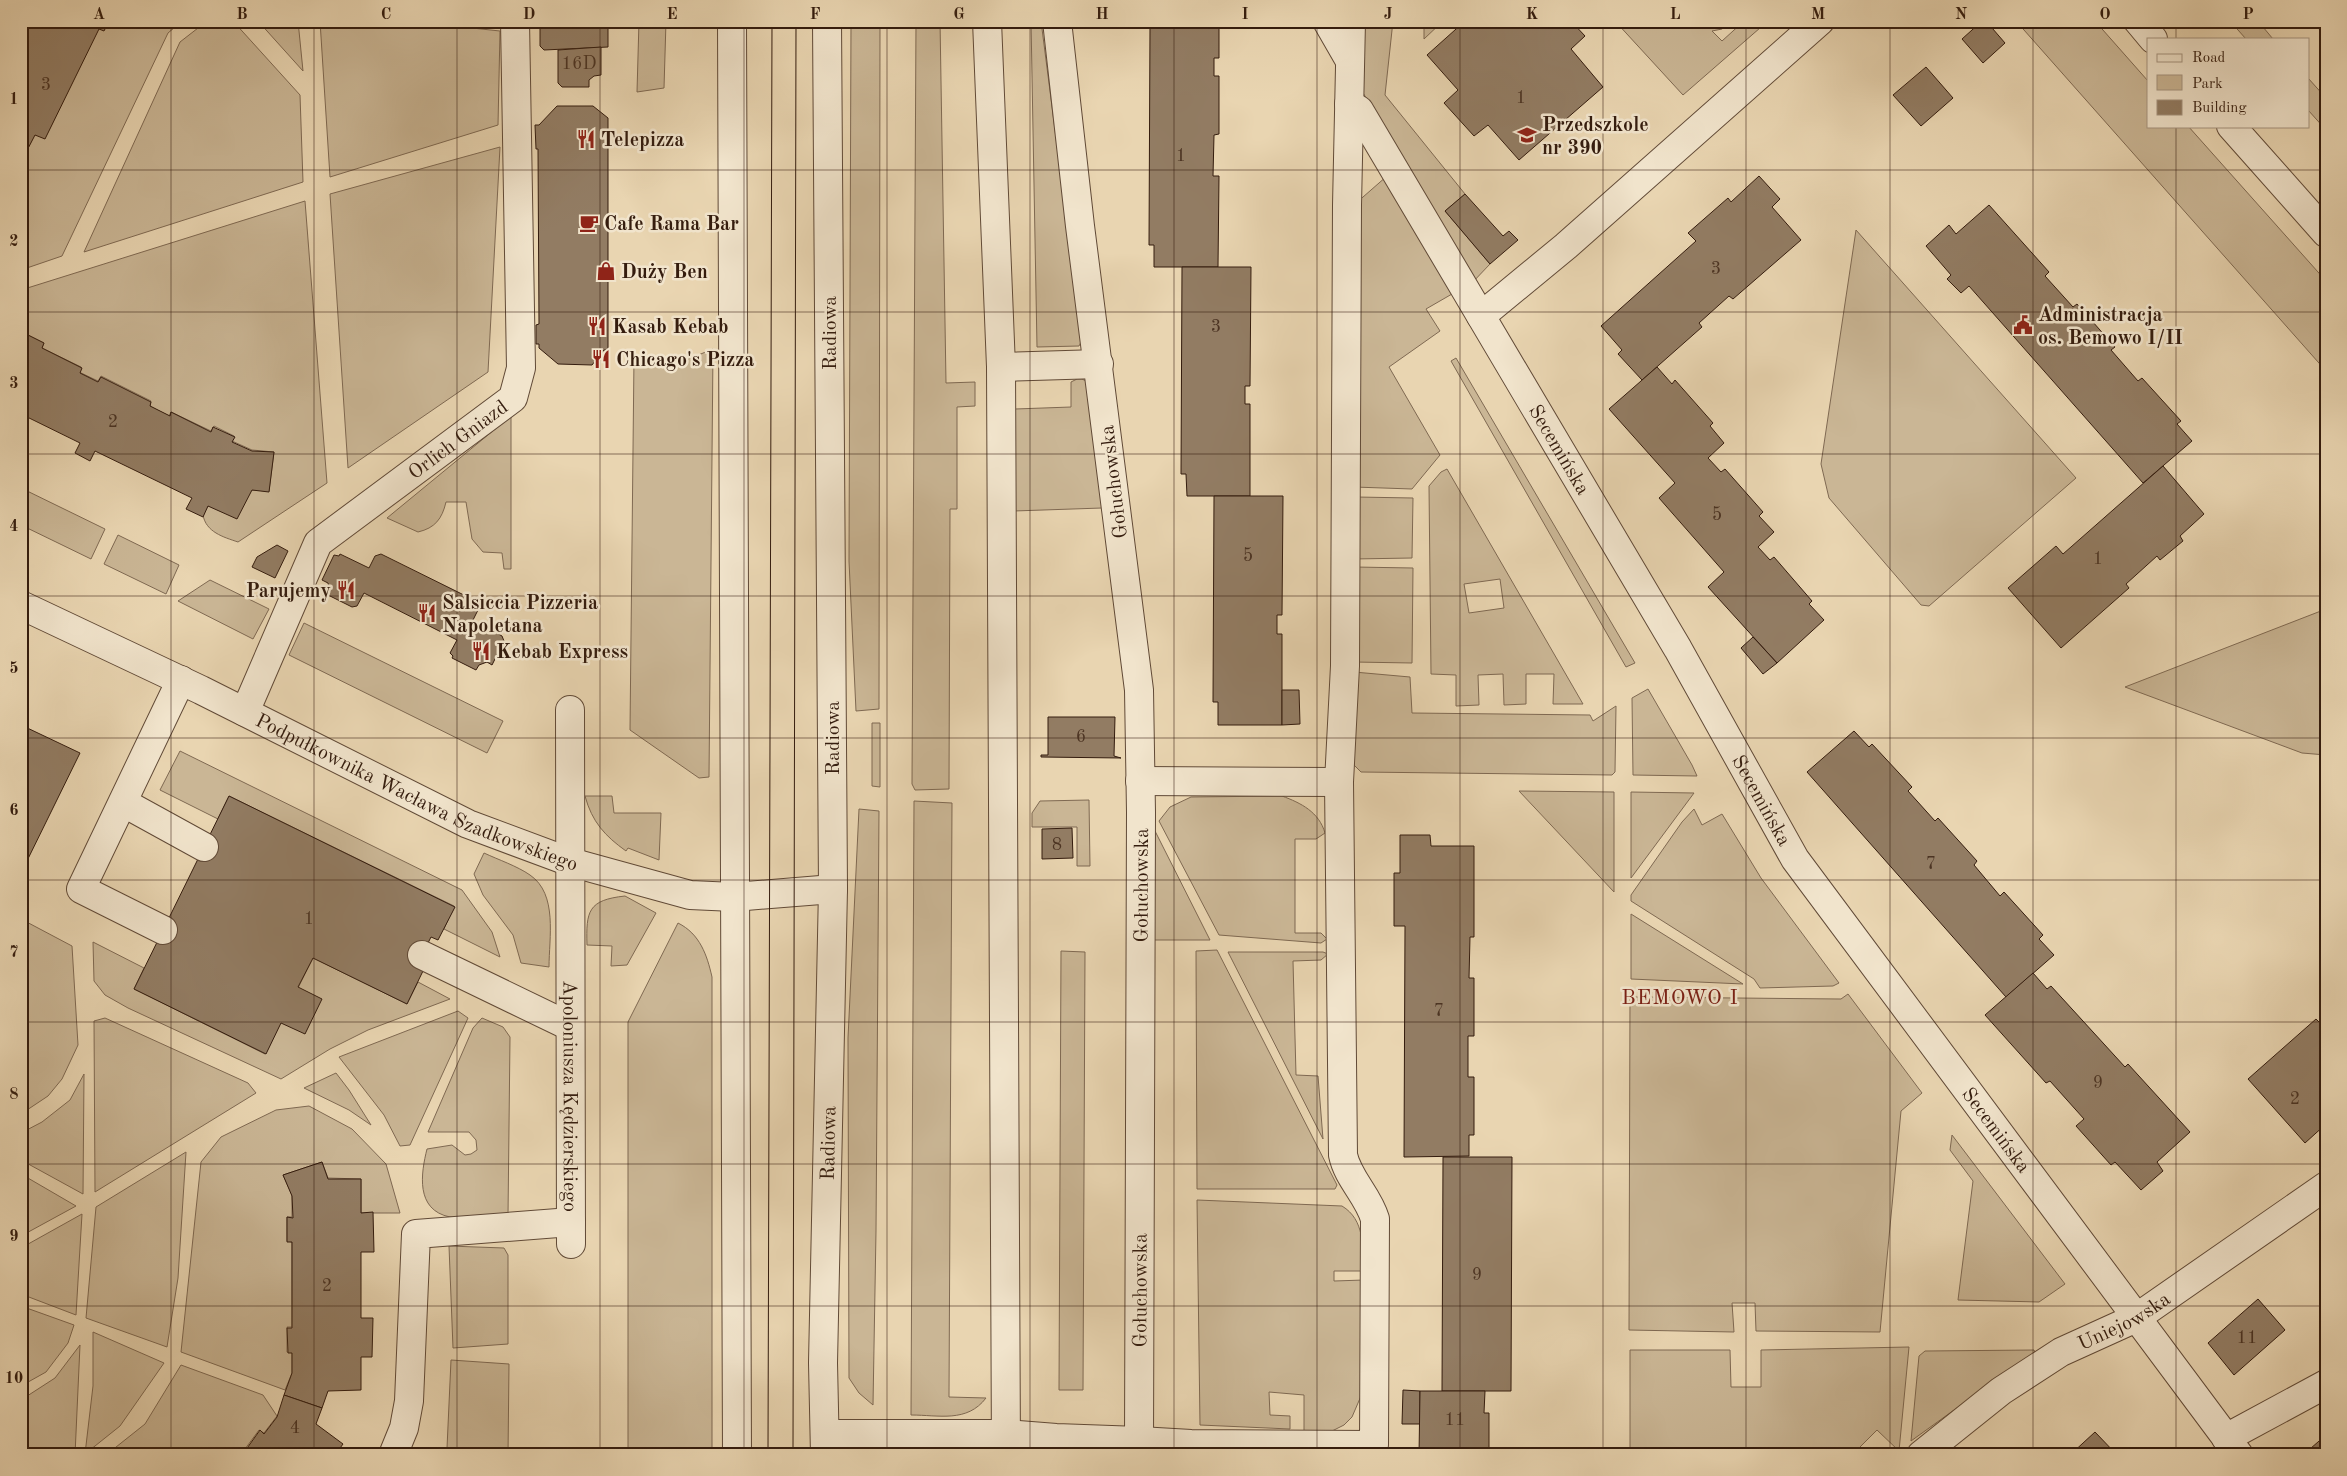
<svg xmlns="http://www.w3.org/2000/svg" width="2347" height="1476" font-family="'Old Standard TT',serif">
<rect width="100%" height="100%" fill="#e9d5b1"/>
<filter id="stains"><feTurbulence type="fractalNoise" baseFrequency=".004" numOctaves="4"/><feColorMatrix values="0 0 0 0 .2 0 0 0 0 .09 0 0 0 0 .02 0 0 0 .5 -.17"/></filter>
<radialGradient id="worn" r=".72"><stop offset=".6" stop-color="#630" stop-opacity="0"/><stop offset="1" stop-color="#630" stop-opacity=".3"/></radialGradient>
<!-- green -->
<g fill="#cab695" stroke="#7f6952" fill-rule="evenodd">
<path d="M108,21H182L168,33L62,256L21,270V161L34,134L99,28Z"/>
<path d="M207,21H233L300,95L303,182L84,252L180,42Z"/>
<path d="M258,21H298L303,71Z"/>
<path d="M320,21H471L472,28L500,31L498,125L330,177Z"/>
<path d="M639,21H666L664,88L637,92Z"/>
<path d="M851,21H880L879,709L856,711L849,561Z"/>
<path d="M916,21H940L946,383L975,382V406L957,407V509H950L949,789L915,790L912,784Z"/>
<path d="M1031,21H1041L1082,340L1079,346L1037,347Z"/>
<path d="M1357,21H1393L1385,95L1465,194L1445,211L1490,264L1471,284L1357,82Z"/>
<path d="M1424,21H1443L1424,39Z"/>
<path d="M1615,21H1731L1722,29L1712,31L1722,41L1744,21H1768L1683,95Z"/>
<path d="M2016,21H2095L2148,81V126H2188L2326,281V371Z"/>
<path d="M2230,21H2258L2273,39H2246Z"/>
<path d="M2308,78L2326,98V130L2308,110Z"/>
<path d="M500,147L488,372L348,468L330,194Z"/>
<path d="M1387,176L1452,294L1426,309L1440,331L1389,367L1440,455L1412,489L1354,487L1355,204Z"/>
<path d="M305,201L327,483L238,542C223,537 206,532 203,515L208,506L252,490L269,491L274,452L252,450L232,441L234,436L214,426L211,431L171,412L169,416L150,406L151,401L101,376L98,381L79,372L81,367L42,348L44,343L24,333L21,337V290Z"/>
<path d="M1856,230L2076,478L1929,606L1921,605L1829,498L1821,464Z"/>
<path d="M713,349L709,777L699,778L630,730L634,357L686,360Z"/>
<path d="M1456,358L1635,663L1626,667L1451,361Z"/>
<path d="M1077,379H1082L1088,382L1102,508L1014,511L1015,409L1071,407V382Z"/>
<path d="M511,416V569H504L502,553L483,552L472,539L466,502H446C442,519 435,528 418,532L387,518Z"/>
<path d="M1447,469L1583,704H1553L1554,674H1526V704L1504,705L1503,674L1478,675L1479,705L1456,706V675L1431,674L1429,486L1441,472ZM1500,579L1504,608L1469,613L1464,584Z"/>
<path d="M21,488L105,529L91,559L21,525Z"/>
<path d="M1356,497L1413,498L1412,558L1353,559Z"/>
<path d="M118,535L179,565L166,594L104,564Z"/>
<path d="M1354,567L1413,568L1412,663L1354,662Z"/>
<path d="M210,580L269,609L253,639L178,601Z"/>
<path d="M2326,609V755L2302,753L2125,687Z"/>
<path d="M304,623L503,721L487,753L289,655Z"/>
<path d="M1354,672L1410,677L1412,713L1590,715L1593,721L1616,706L1615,772L1612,775L1361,772L1354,765Z"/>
<path d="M1648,689L1692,765L1697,776L1633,775L1632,698Z"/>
<path d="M872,723H880V787L872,786Z"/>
<path d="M180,751L462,890L492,932L500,957L444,929L454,906L229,796L218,819L160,790Z"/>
<path d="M1519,791L1614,792V892Z"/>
<path d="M1631,792L1694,793L1631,878Z"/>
<path d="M585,796H612L614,813H661L659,860L628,848L626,851C605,836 592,822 585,796Z"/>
<path d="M1282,796C1301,803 1319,812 1325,833L1316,839H1295V933H1321L1327,939L1321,943L1219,935L1159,821L1170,807L1191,797Z"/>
<path d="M1089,800L1090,866H1077V827H1032V813L1040,801Z"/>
<path d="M914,801L952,803L949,1397L986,1398C967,1423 939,1415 911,1415Z"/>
<path d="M859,809L879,811L876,1231L873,1405L859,1393L849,1378L848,1038Z"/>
<path d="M1694,809L1702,825L1722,814L1761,878L1839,983L1833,986L1760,988L1754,979L1631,901V895L1682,822Z"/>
<path d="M1155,831L1210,940H1154Z"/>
<path d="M484,853C499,860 517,866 530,875C558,894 549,938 549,967L521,963L513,935L483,895L474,874Z"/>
<path d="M625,896L656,913L627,965L611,966L612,946L587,945C586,911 588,900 625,896Z"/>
<path d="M1631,914L1743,984L1631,979Z"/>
<path d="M21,919L72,946L78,1045L62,1079L48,1096L21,1114Z"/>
<path d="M678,923C700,934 707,955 712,977V1455H628V1022Z"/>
<path d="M93,942L144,968L134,989L265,1054L313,958L407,1004L418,982L450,999L368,1030L330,1049L281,1079L128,1008L105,995L94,981Z"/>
<path d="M1217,950L1337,1185L1335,1189H1197L1196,951Z"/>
<path d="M1061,951L1085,952L1083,1390H1059Z"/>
<path d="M1228,952H1323L1328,954L1321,960L1293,961L1296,1075L1318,1076L1323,1139Z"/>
<path d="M1848,994L1922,1093L1901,1111L1880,1332L1756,1331L1755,1303H1732L1734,1332L1629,1330L1630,997L1841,999Z"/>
<path d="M458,1011L468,1018L410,1145L400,1146L384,1115L339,1057Z"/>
<path d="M105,1018L248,1083L256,1093L95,1192L94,1021Z"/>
<path d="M482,1018L503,1027L510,1037L508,1216C490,1216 468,1220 450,1217C415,1210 421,1173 427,1149L452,1145L465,1155L471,1154L477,1150L476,1140L469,1132H428L473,1028Z"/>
<path d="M336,1073L349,1090L371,1125L349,1110L304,1088Z"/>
<path d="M84,1074L83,1194L21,1160V1133L42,1122L70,1100Z"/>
<path d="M309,1106L352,1129L386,1164L400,1213H361V1179L328,1178L322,1162L283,1175L292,1195V1217H287V1241L292,1242V1327H287V1352H292V1373L285,1390L181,1352L201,1162L221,1137L276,1110Z"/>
<path d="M1952,1135L2065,1284L2039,1302L1958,1300L1973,1181L1950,1150Z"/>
<path d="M186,1152L178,1278L167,1347L86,1318L96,1207Z"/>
<path d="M21,1174L76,1206L21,1236Z"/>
<path d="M1197,1200L1342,1206C1365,1220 1362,1246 1365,1271H1334V1281L1364,1280L1361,1396L1352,1417L1344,1425L1332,1431L1304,1432V1395L1269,1392L1270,1415L1290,1416V1429L1200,1425Z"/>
<path d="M82,1214L76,1315L21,1294V1248Z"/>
<path d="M449,1246L504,1248L508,1255V1344L453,1348Z"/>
<path d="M21,1306L74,1325L68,1343L46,1372L21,1386Z"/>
<path d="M93,1332L164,1363L120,1426L85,1454L93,1386Z"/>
<path d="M80,1345L75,1455H21V1400L55,1378Z"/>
<path d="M1909,1347L1899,1451L1877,1430L1852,1455H1630V1350H1730L1731,1387H1761V1350Z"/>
<path d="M2034,1350L2036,1355L1986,1387L1911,1441L1919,1356L1925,1351Z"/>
<path d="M451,1360L509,1364L508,1455H443L447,1448Z"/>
<path d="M181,1365L263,1395L277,1416L264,1433L259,1430L245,1449L249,1453L247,1455H106L145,1424Z"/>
</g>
<!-- building -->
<g fill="#927c63" stroke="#341c0e">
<path d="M28,21H109L104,31L99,29L45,139L35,135L21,162V34Z"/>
<path d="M540,21H608V47L544,50L540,46Z"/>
<path d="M1140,21H1219V58H1214V76H1219V134L1214,135L1213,176H1219L1218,267H1154V245H1149L1150,24H1140Z"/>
<path d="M1465,21H1571L1585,36L1571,49L1603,87L1519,160L1488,125L1474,136L1444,103L1458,90L1427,55Z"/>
<path d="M1982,21H1986L2005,43L1983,63L1962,39Z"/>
<path d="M2312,21H2326V37Z"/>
<path d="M601,47V75L594,76L589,80V87H562L558,83V50Z"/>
<path d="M1926,67L1953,98L1921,126L1893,95Z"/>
<path d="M557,106H593L608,118V350H604L592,365L558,364L539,348V344H536V325L539,324L538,149H536L535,125H539Z"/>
<path d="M1759,176L1780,199L1772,207L1801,240L1733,299L1729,296L1699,323L1702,327L1642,380L1618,354L1622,350L1601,326L1696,241L1688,233L1728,198L1731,202Z"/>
<path d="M1465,194L1503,236L1509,231L1518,240L1490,264L1445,211Z"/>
<path d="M1989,205L2049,272L2045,276L2073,307L2077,304L2115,347L2111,350L2138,381L2142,378L2181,421L2177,424L2192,441L2143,483L1969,286L1961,293L1947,279L1951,275L1926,246L1949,225L1956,234Z"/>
<path d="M1182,267H1251L1250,386H1245V404H1250V496H1187L1186,474H1181Z"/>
<path d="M24,333L44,343L42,348L82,368L80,373L98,382L101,377L151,402L150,406L170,416L171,412L211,432L213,427L235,437L232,442L252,451L274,452L269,492L252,490L237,519L208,506L203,517L186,509L192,498L95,451L90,461L75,453L80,443L21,414V337Z"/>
<path d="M1657,367L1672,384L1675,380L1713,423L1710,426L1724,443L1708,458L1721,472L1725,469L1763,512L1759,516L1774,532L1758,547L1770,560L1774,557L1812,601L1809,604L1824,620L1777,663L1708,587L1724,572L1659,498L1675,483L1609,409Z"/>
<path d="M2163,466L2204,514L2180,536L2183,541L2160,560L2157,556L2126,584L2129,588L2061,648L2008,588L2056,546L2063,554Z"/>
<path d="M1214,496H1283L1282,615H1277V634H1282V725H1218V702H1213Z"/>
<path d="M277,545L288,551L275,578L252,567L257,557Z"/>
<path d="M340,554L369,568L375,556L381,554L478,602L479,608L473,620L502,636L504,641L492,665L487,662L479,665L476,670L452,658L453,656L450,653L457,640L364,593L357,606L352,607L328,595L330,591L328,583L322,580L334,555L339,556Z"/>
<path d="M1753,637L1777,663L1763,674L1741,648Z"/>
<path d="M1282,690H1299L1300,724L1282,725Z"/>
<path d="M1048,717H1115L1114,756L1121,758L1041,757V755H1048Z"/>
<path d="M21,725L80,753L21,873Z"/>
<path d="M1854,731L1869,747L1872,744L1912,787L1908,791L1935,821L1938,818L1977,861L1974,865L2000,896L2004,892L2043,935L2039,939L2054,955L2006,997L1807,772Z"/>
<path d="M229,796L455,907L438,940L431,937L416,967L423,971L407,1004L313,958L298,987L322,999L305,1034L281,1023L266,1054L134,989Z"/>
<path d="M1072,828L1073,858L1042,859V829Z"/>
<path d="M1400,835H1430L1431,846H1474V937H1470L1469,978H1474V1036H1468V1077H1474V1135H1469V1156L1404,1157L1405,926H1394V873H1400Z"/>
<path d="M2033,973L2047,989L2051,986L2125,1067L2128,1064L2190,1132L2157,1162L2163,1171L2141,1190L2115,1162L2111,1165L2076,1126L2084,1119L2050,1081L2046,1083L1985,1015Z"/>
<path d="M2326,1017V1124L2305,1143L2248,1079L2316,1019L2319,1022Z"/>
<path d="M1443,1157H1512L1511,1391H1442Z"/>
<path d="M322,1162L328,1179H361V1213L373,1212L374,1252H361V1318H373L372,1357H361V1390L328,1391L322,1408L284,1395L292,1373V1353H288L287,1328H292V1242H287V1217L293,1218L292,1196L283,1175Z"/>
<path d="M2258,1299L2285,1330L2234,1375L2208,1343Z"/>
<path d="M1403,1390L1420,1391V1424H1402Z"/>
<path d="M1420,1391H1485L1484,1413H1489V1455H1419Z"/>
<path d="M284,1395L322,1408L316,1424L343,1444L335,1455H248L249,1453L245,1451L260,1430L264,1434L277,1417Z"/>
<path d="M2095,1432L2117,1455H2070Z"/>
<path d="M2326,1435V1455H2303Z"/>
</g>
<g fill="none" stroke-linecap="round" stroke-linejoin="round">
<!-- minor casing -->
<g stroke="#614a37" stroke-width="30">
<g id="minor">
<path d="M732,21L737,1455"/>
<path d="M987,21L1001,367L1006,1455"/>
<path d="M1327,21L1350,61"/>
<path d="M2138,21L2153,39"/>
<path id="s1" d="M1349,104L1359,110L1678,649L1795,859L2239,1455"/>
<path d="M2231,126L2326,233"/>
<path d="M1481,316L1566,246L1820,21"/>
<path d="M1001,367L1099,364"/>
<path id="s2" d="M21,605L201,690L468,824L570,862L690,895L734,897L833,889"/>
<path id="s3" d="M570,710L571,1244"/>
<path id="s4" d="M245,712L318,543L513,398L521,368L515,21"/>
<path d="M1140,781L1339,782"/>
<path d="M124,803L204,847"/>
<path d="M163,930L81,889L181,680"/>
<path d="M422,955L569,1026"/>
<path id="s5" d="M825,1434H1005L1056,1438L1139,1441L1141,812L1139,690L1080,226L1057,21"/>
<path d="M2226,1438L2326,1384"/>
<path d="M1139,1441L1191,1444L1374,1445L1375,1219C1368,1195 1348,1179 1343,1155L1339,782L1345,666L1347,205L1351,21"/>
<path d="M393,1455L404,1428L409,1401L416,1234L571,1222"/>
<path id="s6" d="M825,1455L823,1363L833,889L827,21"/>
<path id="s7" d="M1921,1455L2001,1391L2061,1352L2136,1318L2326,1186"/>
</g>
</g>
<!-- minor -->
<use href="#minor" stroke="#f1e4cc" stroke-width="28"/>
<!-- tram -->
<g stroke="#341c0e" stroke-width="1">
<path d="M768,1455L772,21"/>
<path d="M793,1455L796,21"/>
</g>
</g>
<!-- grid -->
<path fill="none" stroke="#341c0e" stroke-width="1" stroke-opacity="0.55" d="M171,21V1455M314,21V1455M457,21V1455M600,21V1455M744,21V1455M887,21V1455M1030,21V1455M1174,21V1455M1317,21V1455M1460,21V1455M1603,21V1455M1746,21V1455M1890,21V1455M2033,21V1455M2176,21V39M2176,126V1455M21,170H2326M21,312H2326M21,454H2326M21,596H2326M21,738H2326M21,880H2326M21,1022H2326M21,1164H2326M21,1306H2326"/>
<!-- icons -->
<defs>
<g id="school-bare" transform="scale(1.5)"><path d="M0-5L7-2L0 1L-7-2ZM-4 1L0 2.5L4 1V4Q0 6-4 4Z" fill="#8f2418" stroke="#f1e4cc" stroke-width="2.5" paint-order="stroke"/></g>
<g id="restaurant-bare" transform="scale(1.5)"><path d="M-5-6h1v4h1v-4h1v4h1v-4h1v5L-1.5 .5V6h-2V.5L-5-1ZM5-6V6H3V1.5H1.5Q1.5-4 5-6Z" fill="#8f2418" stroke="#f1e4cc" stroke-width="2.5" paint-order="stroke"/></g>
<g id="cafe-bare" transform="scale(1.5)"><path d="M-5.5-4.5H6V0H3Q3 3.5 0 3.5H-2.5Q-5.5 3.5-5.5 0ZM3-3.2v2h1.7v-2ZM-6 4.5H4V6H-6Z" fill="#8f2418" stroke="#f1e4cc" stroke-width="2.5" paint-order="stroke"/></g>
<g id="shop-bare" transform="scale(1.5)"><path d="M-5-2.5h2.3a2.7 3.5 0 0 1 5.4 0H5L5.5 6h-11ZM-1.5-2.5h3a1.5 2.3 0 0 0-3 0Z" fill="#8f2418" stroke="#f1e4cc" stroke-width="2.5" paint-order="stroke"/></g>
<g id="civic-bare" transform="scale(1.5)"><path d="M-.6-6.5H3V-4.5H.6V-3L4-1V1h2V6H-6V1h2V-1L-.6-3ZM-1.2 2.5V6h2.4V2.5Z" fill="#8f2418" stroke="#f1e4cc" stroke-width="2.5" paint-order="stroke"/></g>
</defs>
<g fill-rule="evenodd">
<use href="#school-bare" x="1527" y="135"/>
<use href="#restaurant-bare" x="586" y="139"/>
<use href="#cafe-bare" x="589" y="223"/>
<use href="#shop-bare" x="606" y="271"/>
<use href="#civic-bare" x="2023" y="325"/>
<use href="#restaurant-bare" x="597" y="326"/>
<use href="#restaurant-bare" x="601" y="359"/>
<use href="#restaurant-bare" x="346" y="590"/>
<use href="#restaurant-bare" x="427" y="613"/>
<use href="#restaurant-bare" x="481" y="651"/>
</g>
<g text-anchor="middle" stroke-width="5" stroke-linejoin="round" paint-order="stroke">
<!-- number labels -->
<g font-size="18" fill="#4c3423">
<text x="579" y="69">16D</text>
<text x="46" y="90">3</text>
<text x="1521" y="103">1</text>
<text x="1181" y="161">1</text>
<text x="1716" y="274">3</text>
<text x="1216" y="332">3</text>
<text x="113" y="427">2</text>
<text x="1717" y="520">5</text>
<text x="1248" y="561">5</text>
<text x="2098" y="564">1</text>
<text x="1081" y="742">6</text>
<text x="1057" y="850">8</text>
<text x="1931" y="869">7</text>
<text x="309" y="924">1</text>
<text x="1439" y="1016">7</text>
<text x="2098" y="1088">9</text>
<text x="2295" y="1104">2</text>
<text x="1477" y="1280">9</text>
<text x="327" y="1291">2</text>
<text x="2247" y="1343">11</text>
<text x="1455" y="1425">11</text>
<text x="295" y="1433">4</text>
</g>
<!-- poi labels -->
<g font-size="20" font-weight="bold" fill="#341c0e" stroke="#f1e4cc" text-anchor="start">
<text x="1542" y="131">Przedszkole<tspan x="1542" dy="23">nr 390</tspan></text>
<text x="601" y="146">Telepizza</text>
<text x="604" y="230">Cafe Rama Bar</text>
<text x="621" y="278">Duży Ben</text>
<text x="2038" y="321">Administracja<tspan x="2038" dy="23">os. Bemowo I/II</tspan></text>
<text x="612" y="333">Kasab Kebab</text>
<text x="616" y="366">Chicago's Pizza</text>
<text x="331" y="597" text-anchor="end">Parujemy</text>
<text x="442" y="609">Salsiccia Pizzeria<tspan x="442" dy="23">Napoletana</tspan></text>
<text x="496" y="658">Kebab Express</text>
</g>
<!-- street labels -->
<g font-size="20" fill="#341c0e" stroke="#f1e4cc">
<text transform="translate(829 333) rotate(-90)" y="7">Radiowa</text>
<text dy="7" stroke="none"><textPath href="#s4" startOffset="358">Orlich Gniazd</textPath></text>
<text dy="7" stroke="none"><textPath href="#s1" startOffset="406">Secemińska</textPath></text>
<text transform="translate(1113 482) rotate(-97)" y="7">Gołuchowska</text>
<text transform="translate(832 738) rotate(-90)" y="7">Radiowa</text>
<text dy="7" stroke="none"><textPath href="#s2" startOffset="438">Podpułkownika Wacława Szadkowskiego</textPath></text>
<text dy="7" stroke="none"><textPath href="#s1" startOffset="811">Secemińska</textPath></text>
<text dy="7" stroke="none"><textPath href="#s5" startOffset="870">Gołuchowska</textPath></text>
<text dy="7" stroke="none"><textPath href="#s3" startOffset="386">Apoloniusza Kędzierskiego</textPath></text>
<text dy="7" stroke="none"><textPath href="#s1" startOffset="1216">Secemińska</textPath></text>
<text dy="7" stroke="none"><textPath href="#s6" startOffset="312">Radiowa</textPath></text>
<text dy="7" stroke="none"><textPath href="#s5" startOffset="465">Gołuchowska</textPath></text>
<text dy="7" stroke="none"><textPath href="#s7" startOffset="244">Uniejowska</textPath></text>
</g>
<!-- neighbourhood labels -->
<g font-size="21" letter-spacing="1" fill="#7a1f14" stroke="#f1e4cc">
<text x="1680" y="1004">BEMOWO I</text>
</g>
</g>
<!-- margin -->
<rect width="2347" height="1476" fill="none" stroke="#e9d5b1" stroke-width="55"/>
<!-- legend -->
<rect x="2147" y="38" width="162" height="90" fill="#f1e4cc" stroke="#a59480"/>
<rect x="2157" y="54" width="25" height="8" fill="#f1e4cc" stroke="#a59480"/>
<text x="2192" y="62" font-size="15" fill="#341c0e">Road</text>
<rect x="2157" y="75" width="25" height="15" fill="#cab695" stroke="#a59480"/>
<text x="2192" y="88" font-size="15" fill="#341c0e">Park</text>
<rect x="2157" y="100" width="25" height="15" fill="#927c63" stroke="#a59480"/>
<text x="2192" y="112" font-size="15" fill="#341c0e">Building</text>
<rect x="28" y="28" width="2292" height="1420" fill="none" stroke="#341c0e" stroke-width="2"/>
<g font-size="16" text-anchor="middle" font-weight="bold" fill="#341c0e">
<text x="99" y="19">A</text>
<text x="242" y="19">B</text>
<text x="386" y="19">C</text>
<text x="529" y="19">D</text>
<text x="672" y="19">E</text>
<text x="815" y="19">F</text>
<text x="959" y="19">G</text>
<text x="1102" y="19">H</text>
<text x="1245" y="19">I</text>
<text x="1388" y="19">J</text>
<text x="1532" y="19">K</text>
<text x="1675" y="19">L</text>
<text x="1818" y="19">M</text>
<text x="1961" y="19">N</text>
<text x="2105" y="19">O</text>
<text x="2248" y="19">P</text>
<text x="14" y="104">1</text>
<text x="14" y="246">2</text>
<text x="14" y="388">3</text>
<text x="14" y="531">4</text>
<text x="14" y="673">5</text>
<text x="14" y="815">6</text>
<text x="14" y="957">7</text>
<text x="14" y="1099">8</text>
<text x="14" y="1241">9</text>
<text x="14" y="1383">10</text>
</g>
<rect width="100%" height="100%" filter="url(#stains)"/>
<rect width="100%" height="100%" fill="url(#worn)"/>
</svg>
